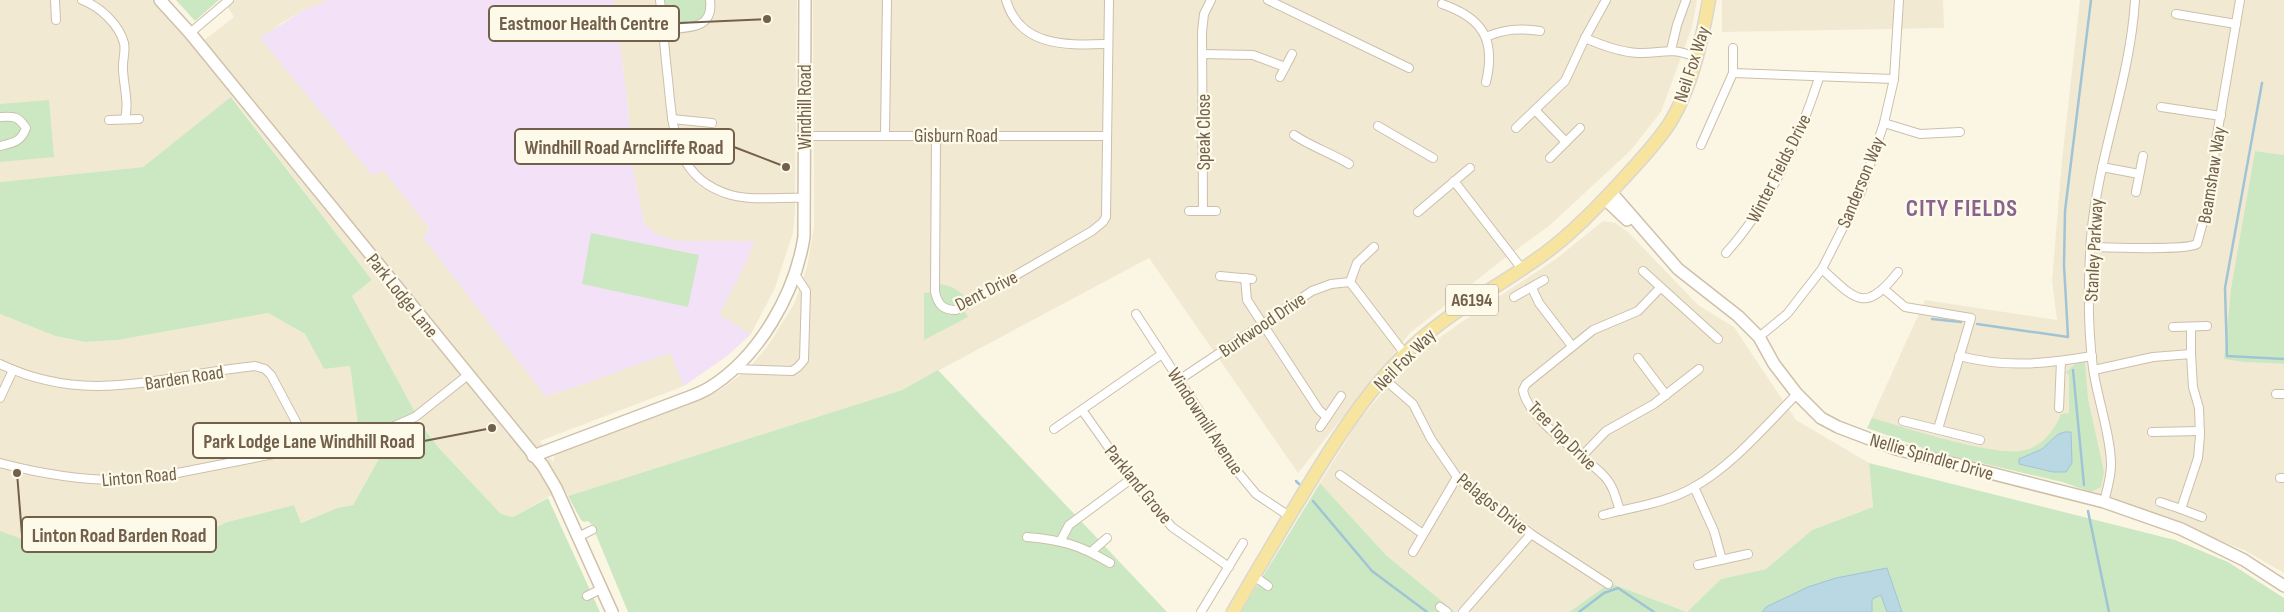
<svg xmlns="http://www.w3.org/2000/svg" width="2284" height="612" font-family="'Sofia Sans Condensed',sans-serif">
<rect width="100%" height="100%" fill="#fbf6e4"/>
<!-- residential -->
<g fill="#f2e9d3">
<path d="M0,0H154L194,48L234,17L223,0H329L304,10L280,24L261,39L373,176L383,169L430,229L423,237L545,396L570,389L670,353L684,386L540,441L553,462L555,454L708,397L726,386L748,369L767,347L794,304L807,267L814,227L813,0H1697L1692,27L1661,112L1630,151L1549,226L1501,261L1410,333L1298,473L1149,258L902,390L568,496L564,488L513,517L501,514L438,447L415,412L352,296L372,280L232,97L143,167L0,182Z"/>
<path d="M614,0H797L795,211L793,233L775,288L751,334L719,315L747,261L698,242L677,241L656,234L644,223L633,169L627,98Z"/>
<path d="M1722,0H1943L1944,28L1722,32Z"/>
<path d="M2080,0H2284V155L2255,151L2224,358L2244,362L2284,364V573L2244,550L2076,485L1867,428L1925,300L2057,320L2052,281L2062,160Z"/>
<path d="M1603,221L1616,223L1629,233L1698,305L1734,327L1796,420L1869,463L1873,507L1812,530L1766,569L1721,579L1687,612L1610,583L1569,612H1455L1386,555L1320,483L1357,423L1380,395L1432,343L1483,307L1556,259Z"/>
<path d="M268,313L305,334L324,369L350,366L359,433L381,444L382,453L353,505L337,508L300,523L294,505L227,522L187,540L157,545L97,546L63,543L44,547L0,535V314L55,336L85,342L118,340Z"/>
</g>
<!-- education -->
<path fill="#f3e1f7" d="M329,0H614L627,98L633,169L644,223L656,234L677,241H754L747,261L719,315L751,334L727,356L684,386L670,353L570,389L545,396L423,237L430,229L383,170L373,176L260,38L304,10Z"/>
<!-- green -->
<g fill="#cce8c3" fill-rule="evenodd">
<path d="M176,0H219L195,21Z"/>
<path d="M660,0H710L705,22L663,30Z"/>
<path d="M231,97L372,280L352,296L415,412C397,422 380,429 359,433L350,366L324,369L305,334L268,313L118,340L85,342L55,336L0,314V182L143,167Z"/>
<path d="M49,100L54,157L0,162V104Z"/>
<path d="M2255,151L2284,155V364L2244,362L2224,359L2231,289Z"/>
<path d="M591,233L699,255L688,307L582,284Z"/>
<path d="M934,284C950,284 960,289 969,303L962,307L968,317L924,340V293L934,292Z"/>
<path d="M2085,362L2088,399L2104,472L2101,487L2091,492L2062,482L1934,452L1867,428L1872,418C1904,427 1996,458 2025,450C2042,446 2055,430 2061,414L2069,413V375L2066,372L2076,363ZM2057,435L2053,472L2019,464V459L2042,449Z"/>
<path d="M938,370L1167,612H628L592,525L588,521L584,522L581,520L568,496L902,390Z"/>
<path d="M420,422L438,447L501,514L513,517L548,498L600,612H0V531L44,547L157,545L187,540L227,522L294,505L301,523L337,508L353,505L382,453L381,444L383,438Z"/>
<path d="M1869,463L2175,540L2228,562L2284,598V612H1569L1610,583L1687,612L1721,579L1766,569L1812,530L1873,507Z"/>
<path d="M1320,483L1386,555L1455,612H1241Z"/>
</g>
<!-- water -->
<g fill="#bad7e4" stroke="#a0c4d5">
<path d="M2064,432H2071L2072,463L2066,472H2053L2019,464V459L2042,449L2057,435Z"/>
<path d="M1887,568L1902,612H1887L1881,595L1872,599V612H1762L1766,607L1808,587L1836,578Z"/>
</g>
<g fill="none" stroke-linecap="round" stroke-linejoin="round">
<!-- stream -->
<g stroke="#a0c4d5" stroke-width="2.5">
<path d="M2262,83L2225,288L2227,356L2284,359"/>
<path d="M1932,319L1961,322"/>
<path d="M1977,324L2068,337L2064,265L2065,211L2091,0"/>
<path d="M2073,370L2084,485"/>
<path d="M1296,481L1299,484"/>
<path d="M1313,501L1372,571L1427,612"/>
<path d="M2088,511L2109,612"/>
<path d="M1579,612L1604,593L1618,588L1654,612"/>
</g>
<!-- street casing -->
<g stroke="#ccbfab" stroke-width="10">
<g id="street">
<path d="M55,0L56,20"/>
<path d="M82,0C99,6 119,24 124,43C126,52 122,61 123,70C124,88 129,102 125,119"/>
<path d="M660,0C663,27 665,54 668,80C673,129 674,179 731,195C754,201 781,197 804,198"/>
<path d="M1006,0C1020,48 1068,45 1108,44"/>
<path d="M1268,0L1409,68"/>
<path d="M1606,0L1585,38C1601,45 1620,52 1638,53C1662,54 1669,46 1695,57"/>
<path d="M1442,4C1483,18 1496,40 1486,82"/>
<path d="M2176,14L2236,24"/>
<path d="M663,30C686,27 714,31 710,0"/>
<path d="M190,33L229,0"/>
<path d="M1486,37C1505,29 1519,28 1540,31"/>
<path d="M1671,50L1677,25L1686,0"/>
<path d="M1202,54L1253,55L1285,67"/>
<path d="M1733,73L1894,79"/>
<path d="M1280,77L1292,54"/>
<path d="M2161,107L2221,116"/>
<path d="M1535,110L1566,142"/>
<path d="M0,117C14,116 18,116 26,128C21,142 13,143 0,146"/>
<path d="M672,119L712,123"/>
<path d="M109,120L139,119"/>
<path d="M1884,123L1920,134L1960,132"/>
<path d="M1378,126L1433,158"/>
<path d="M1516,128L1565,81L1585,38"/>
<path d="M885,134L887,0"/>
<path d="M936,135L935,292C938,304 942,310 956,310L1092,231L1103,222L1106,217L1109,0"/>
<path d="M1294,135C1312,147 1331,153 1349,164"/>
<path d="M804,136H1107"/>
<path d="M1701,145L1733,73V48"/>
<path d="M1550,158L1580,128"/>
<path d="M2102,167L2139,174"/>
<path d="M1454,181L1522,269"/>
<path d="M2136,192L2143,156"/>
<path d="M1189,211H1216"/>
<path d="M1203,211L1202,32L1204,14L1211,0"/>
<path d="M1418,212L1470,168"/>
<path d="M1374,247L1357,263L1350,282L1405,354"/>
<path d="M2090,247C2110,247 2184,251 2197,244L2212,188L2215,147L2240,0"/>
<path d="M1726,253C1770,204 1799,140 1819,78"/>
<path d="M1822,269C1856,300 1865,314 1898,272"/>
<path d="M1643,271L1718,339"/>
<path d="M1220,276L1252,279"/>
<path d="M1245,278L1247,300L1319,410L1327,417"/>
<path d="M1532,288L1539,303L1572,346"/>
<path d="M1884,289L1905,307L1971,318L1938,429"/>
<path d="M1514,297L1544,280"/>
<path d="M1136,314L1200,412L1222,453L1256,494L1289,516"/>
<path d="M2173,327L2207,326"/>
<path d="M2191,327V354"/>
<path d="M1759,337L1787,314L1822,269L1861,192L1884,123L1894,79L1899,0"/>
<path d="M1959,356C2006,368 2045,364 2092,356"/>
<path d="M1638,358L1666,395"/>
<path d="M0,364C90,407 164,375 255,366L265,369L271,375L310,448"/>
<path d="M733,369L792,371L798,367L804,360L806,291L794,273"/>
<path d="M2094,370L2153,357L2191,354L2193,387L2199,408L2200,436L2198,458L2181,509L2202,517"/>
<path d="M1383,378L1413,404L1431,439L1457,477L1531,534L1608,584"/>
<path d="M1179,380L1312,291L1331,284L1350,282"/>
<path d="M2276,394H2284"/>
<path d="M0,398L13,370"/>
<path d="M2059,408L2061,361"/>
<path d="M1082,410L1131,479L1172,527L1229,567"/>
<path d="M1903,421L1980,440"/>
<path d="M1320,427L1341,396"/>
<path d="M1054,429L1162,354"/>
<path d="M2152,432L2200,431"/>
<path d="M1581,457L1606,431L1654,404L1699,369"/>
<path d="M0,463C50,476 101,484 152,478L376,434L415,417L468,375"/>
<path d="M1340,475L1423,534"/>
<path d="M2280,478H2284"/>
<path d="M1694,487L1714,531L1722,560"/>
<path d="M2104,502C2107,490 2111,477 2111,465C2111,436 2097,397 2093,368C2088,330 2088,291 2090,254C2093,167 2130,86 2135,0"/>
<path d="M2160,502L2181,509"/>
<path d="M1620,511C1616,498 1613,485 1604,476C1583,454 1528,420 1523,390L1526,384L1593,330L1638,311L1660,288"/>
<path d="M1603,515C1633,507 1667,503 1694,487C1733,465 1765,426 1797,394"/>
<path d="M578,537L592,530"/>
<path d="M1027,537C1062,540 1080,545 1110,563"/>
<path d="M1061,540L1069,525L1131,479"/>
<path d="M1091,552L1107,538"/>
<path d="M1413,552L1457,477"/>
<path d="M1698,565L1748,554"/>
<path d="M1254,576L1268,586"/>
<path d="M587,596L601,589"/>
<path d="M1440,607L1447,612"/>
<path d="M1201,612L1243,543"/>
<path d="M1463,612L1531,534"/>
</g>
</g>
<!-- secondary casing -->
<g stroke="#cfc0a9" stroke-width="14">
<g id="secondary">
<path d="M160,0L190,33L543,466L556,488L612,612"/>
<path d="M1611,192L1678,269L1738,316L1759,337L1774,364L1797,394L1821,418L1838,427L1896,449L2104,502L2181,529L2244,560L2284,586"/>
<path d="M1605,199L1627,220"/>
<path d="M533,456L684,399C692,396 701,393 709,388C759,357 795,294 804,237L805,0"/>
</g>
</g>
<!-- primary casing -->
<g stroke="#dad6d0" stroke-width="15">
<path id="primary" d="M1233,612C1260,565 1288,518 1317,471C1344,427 1373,384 1411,348C1451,310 1500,286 1544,254C1574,232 1600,204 1625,177C1641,159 1658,142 1671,121C1692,86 1702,40 1709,0"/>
</g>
<!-- street -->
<use href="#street" stroke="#fff" stroke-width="8"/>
<!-- secondary -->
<use href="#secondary" stroke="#fff" stroke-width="11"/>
<!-- primary -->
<use href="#primary" stroke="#f7e59f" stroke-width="12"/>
</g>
<g text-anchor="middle" stroke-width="4.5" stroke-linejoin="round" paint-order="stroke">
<!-- shield labels -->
<rect fill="#fefaea" stroke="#9c8e7b" stroke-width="1" x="1446" y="284.5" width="52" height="31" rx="4"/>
<g font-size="18" font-weight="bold" fill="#72604b">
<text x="1472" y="306">A6194</text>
</g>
<!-- street labels -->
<g font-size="19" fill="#72604b" stroke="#fefaea">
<text transform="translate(1691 64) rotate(-72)" y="7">Neil Fox Way</text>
<text transform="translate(804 107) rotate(-90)" y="7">Windhill Road</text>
<text transform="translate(1203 132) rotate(-90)" y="7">Speak Close</text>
<text x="956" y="142">Gisburn Road</text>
<text transform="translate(1778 168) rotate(-63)" y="7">Winter Fields Drive</text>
<text transform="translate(2211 175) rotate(-81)" y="7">Beamshaw Way</text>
<text transform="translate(1860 182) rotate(-68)" y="7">Sanderson Way</text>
<text transform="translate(2093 250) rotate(-87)" y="7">Stanley Parkway</text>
<text transform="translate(986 290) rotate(-27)" y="7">Dent Drive</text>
<text transform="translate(403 295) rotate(51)" y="7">Park Lodge Lane</text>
<text transform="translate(1262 324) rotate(-34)" y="7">Burkwood Drive</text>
<text transform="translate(1404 359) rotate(-45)" y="7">Neil Fox Way</text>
<text transform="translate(184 377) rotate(-9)" y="7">Barden Road</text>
<text transform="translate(1206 421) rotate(57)" y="7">Windowmill Avenue</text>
<text transform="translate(1563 435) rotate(45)" y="7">Tree Top Drive</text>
<text transform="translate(1932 456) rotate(16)" y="7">Nellie Spindler Drive</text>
<text transform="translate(139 476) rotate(-5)" y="7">Linton Road</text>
<text transform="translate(1139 484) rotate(51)" y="7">Parkland Grove</text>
<text transform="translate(1493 503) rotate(39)" y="7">Pelagos Drive</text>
</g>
<!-- district labels -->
<g font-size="24" font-weight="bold" letter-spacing="1" fill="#88638f" stroke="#fefaea">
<text x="1962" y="216">CITY FIELDS</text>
</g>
</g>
<!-- callouts -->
<path fill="none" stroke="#72604b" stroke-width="2" d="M767 19L679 23M786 167L734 147M492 428L424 441M17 473L22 535"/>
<g fill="#72604b" stroke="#fefaea" stroke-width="2">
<circle cx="767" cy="19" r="5"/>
<circle cx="786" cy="167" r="5"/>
<circle cx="492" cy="428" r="5"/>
<circle cx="17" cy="473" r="5"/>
</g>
<g fill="#fefaea" stroke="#72604b" stroke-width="2">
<rect x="489" y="6" width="190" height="35" rx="5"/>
<rect x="515" y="129" width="219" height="35" rx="5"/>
<rect x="193" y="423" width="231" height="35" rx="5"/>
<rect x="22" y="517" width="194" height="35" rx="5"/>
</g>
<g font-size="20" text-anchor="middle" font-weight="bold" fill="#72604b">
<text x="584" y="30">Eastmoor Health Centre</text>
<text x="624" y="154">Windhill Road Arncliffe Road</text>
<text x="309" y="448">Park Lodge Lane Windhill Road</text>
<text x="119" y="542">Linton Road Barden Road</text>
</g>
</svg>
